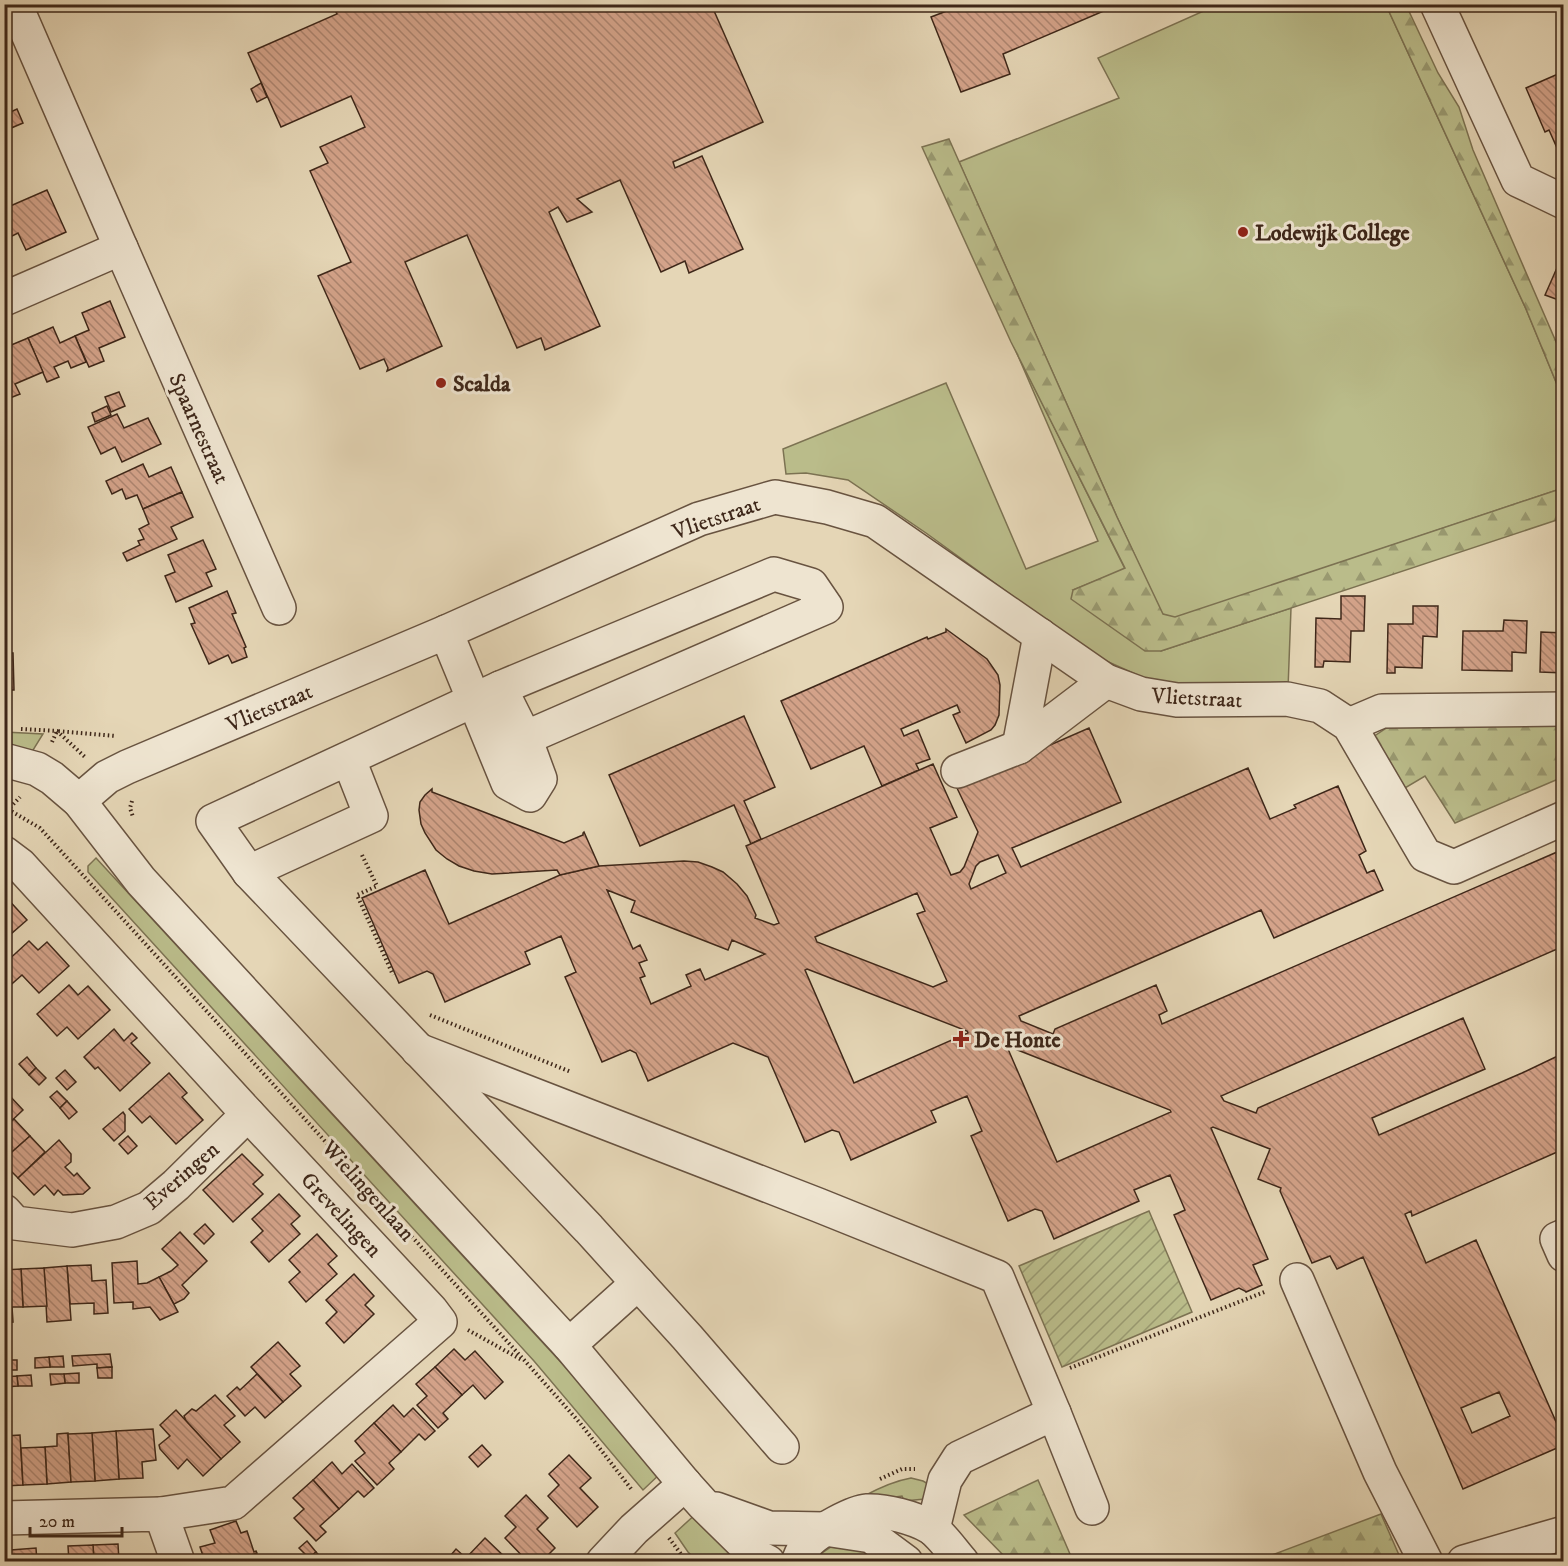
<svg xmlns="http://www.w3.org/2000/svg" width="1568" height="1566" font-family="'IM FELL DW Pica',serif">
<defs>
<pattern id="forest-firs" width="22" height="20" patternUnits="userSpaceOnUse" patternTransform="scale(1.5)"><rect width="22" height="20" fill="#babc8a"/><path d="M5 1l3.5 6h-7zM16 11l3.5 6h-7z" fill="#999970"/></pattern>
<pattern id="garden-furrows" width="10" height="10" patternUnits="userSpaceOnUse" patternTransform="scale(1.5)"><rect width="10" height="10" fill="#babc8a"/><path d="M-1 1l2-2M0 10L10 0M9 11l2-2" fill="none" stroke="#999970"/></pattern>
<pattern id="building-back-hatch" width="6" height="6" patternUnits="userSpaceOnUse" patternTransform="scale(1.5)"><rect width="6" height="6" fill="#d4a38a"/><path d="M-1 5l2 2M0 0l6 6M5-1l2 2" fill="none" stroke="#ad8570"/></pattern>
</defs>
<rect width="100%" height="100%" fill="#e5d6b6"/>
<filter id="stains"><feTurbulence type="fractalNoise" baseFrequency=".00333" numOctaves="4"/><feColorMatrix values="0 0 0 0 .2 0 0 0 0 .09 0 0 0 0 .02 0 0 0 .5 -.17"/></filter>
<radialGradient id="worn" r=".72"><stop offset=".6" stop-color="#630" stop-opacity="0"/><stop offset="1" stop-color="#630" stop-opacity=".3"/></radialGradient>
<!-- green -->
<g fill="#babc8a" stroke="#7c7252" stroke-width="1.5">
<path d="M1217,5H1386L1526,309L1563,399V488L1175,618L1162,614L1117,517L959,162L1119,98L1098,58Z"/>
<path d="M1016,351L1125,569L1073,590L1161,651L1291,608L1288,689H1205L1151,681L1095,656L926,533L848,480L806,473L786,474L783,449L946,383L1026,569L1098,541Z"/>
<path d="M4,732L43,734L30,755L5,750Z"/>
<path d="M96,858L662,1472L643,1490L534,1361L88,872V866Z"/>
<path d="M911,1478L923,1481L930,1485L925,1499L904,1501L902,1496L866,1501L864,1496C879,1488 894,1481 911,1478Z"/>
<path d="M699,1511L743,1561H697L688,1552L675,1533Z"/>
<path d="M831,1547L868,1551L889,1562H817L822,1553Z"/>
<path d="M1563,1547V1561L1513,1562Z"/>
</g>
<!-- forest -->
<g fill="url(#forest-firs)" stroke="#7c7252" stroke-width="1.5">
<path d="M1386,5H1406L1438,73L1459,107L1473,150L1563,358V399L1526,309Z"/>
<path d="M949,139L1117,517L1163,614L1175,617L1563,488V518L1161,651H1145L1071,599L1073,590L1125,568L1011,342L922,147Z"/>
<path d="M1391,725H1563V777L1455,823L1425,776L1405,788L1373,737Z"/>
<path d="M1038,1480L1073,1561H1009L964,1515Z"/>
<path d="M1381,1514L1399,1555L1379,1562L1256,1561Z"/>
</g>
<!-- garden -->
<path fill="url(#garden-furrows)" stroke="#7c7252" stroke-width="1.5" d="M1149,1211L1192,1312L1062,1367L1019,1266Z"/>
<!-- building -->
<g fill="url(#building-back-hatch)" stroke="#3e2719" stroke-width="1.5" fill-rule="evenodd">
<path d="M332,4H711L763,122L673,162L675,168L702,156L743,249L689,273L685,261L661,272L620,180L577,199L592,212L567,222L558,207L549,212L600,326L545,350L541,338L517,348L467,235L405,262L442,346L387,371L388,368L384,359L360,369L318,276L351,262L310,171L328,163L320,147L365,127L351,96L281,127L248,53L337,14Z"/>
<path d="M965,4H1120L1003,54L1010,74L961,92L931,17Z"/>
<path d="M1558,74L1564,86V151L1557,148L1549,130L1545,132L1526,88Z"/>
<path d="M261,83L267,97L257,102L251,89Z"/>
<path d="M17,109L23,123L4,131V115Z"/>
<path d="M47,190L66,232L26,250L18,233L4,240V200L8,207Z"/>
<path d="M1560,261L1564,263V302L1545,295Z"/>
<path d="M110,301L125,337L99,348L104,361L89,367L75,336L89,330L82,313Z"/>
<path d="M53,327L60,343L75,336L86,362L71,368L68,361L54,367L59,377L47,382L28,338Z"/>
<path d="M28,338L43,372L15,384L20,394L5,400L4,348Z"/>
<path d="M119,392L125,406L111,412L105,397Z"/>
<path d="M4,399L11,414L4,418Z"/>
<path d="M107,406L111,415L95,422L92,413Z"/>
<path d="M117,414L124,428L148,418L161,444L122,462L115,447L101,454L88,427Z"/>
<path d="M143,464L149,477L171,467L182,492L143,509L137,495L126,499L122,489L112,494L106,481Z"/>
<path d="M182,492L193,517L171,527L177,539L127,561L123,553L140,545L138,541L144,539L139,529L149,524L143,509Z"/>
<path d="M203,540L216,569L206,573L212,586L176,602L165,576L175,572L168,555Z"/>
<path d="M227,591L236,613L232,614L246,647L244,648L247,657L232,663L228,655L209,664L191,624L195,623L189,608Z"/>
<path d="M1341,596H1365L1364,631H1351L1350,662L1324,661L1323,667H1315L1316,618L1341,619Z"/>
<path d="M1413,606H1438L1437,637L1423,636L1422,668L1395,667V673H1387L1388,624H1413Z"/>
<path d="M1504,620L1527,621L1526,653L1512,652V671L1462,670L1463,631H1503Z"/>
<path d="M946,629L987,659L998,675L1000,685L999,715L995,725L991,730L966,743L953,715L960,712L957,705L901,729L904,736L918,730L930,759L916,764L919,770L882,786L864,746L811,769L781,701L927,637L928,639L946,632Z"/>
<path d="M1541,632L1564,633V673L1540,672Z"/>
<path d="M4,653H13L14,690H4Z"/>
<path d="M744,716L775,787L744,801L761,839L751,844L734,805L640,846L609,775Z"/>
<path d="M1089,728L1121,802L1012,848L1021,867L1248,768L1270,819L1296,808L1294,805L1338,786L1366,851L1359,855L1367,873L1374,870L1383,890L1274,938L1261,910L1019,1016L1021,1021L1053,1034L1055,1029L1156,985L1167,1011L1159,1015L1162,1024L1564,849V946L1221,1096L1224,1101L1256,1113L1258,1108L1463,1018L1485,1069L1372,1118L1379,1135L1522,1073L1564,1053V1149L1412,1216L1411,1211L1405,1214L1426,1263L1476,1240L1564,1440V1445L1463,1489L1363,1257L1337,1269L1330,1256L1312,1263L1280,1191L1281,1188L1258,1179L1270,1149L1213,1127L1211,1128L1268,1259L1253,1265L1262,1285L1246,1292L1245,1291L1239,1288L1211,1300L1174,1215L1185,1210L1170,1175L1134,1190L1139,1201L1054,1239L1042,1211L1035,1209L1008,1221L971,1136L982,1131L967,1096L931,1111L936,1122L851,1160L839,1132L832,1130L805,1142L768,1057L733,1043L648,1081L636,1053L630,1050L602,1062L565,977L576,972L561,936L525,952L530,964L445,1002L433,974L427,971L399,983L362,898L425,870L449,924L560,875L599,866L684,861L698,862L712,867L723,872L737,884L747,896L756,915L755,918L774,925L779,923L746,846L933,764L957,817L930,828L951,875L960,872L964,867L978,832L956,786ZM998,855L1006,873L971,889L969,884L976,866L980,862ZM607,890L635,901L631,912L728,950L732,940L765,954L705,980L700,969L686,975L691,986L651,1004L640,978L645,976L639,963L647,960L640,945L633,949ZM917,893L925,911L917,914L947,981L933,987L817,942L815,937ZM807,969L967,1031L968,1033L854,1083L805,970ZM1010,1047L1170,1110L1171,1112L1057,1162L1008,1049ZM1499,1392L1510,1416L1472,1433L1461,1408Z"/>
<path d="M432,789V792L564,843L583,835V833L584,832L599,866L560,875L557,870L492,874L474,871L459,866L447,859L436,850L425,833L421,824L419,810L420,802L425,795Z"/>
<path d="M4,895L27,920L4,940Z"/>
<path d="M29,941L38,950L47,942L69,966L39,993L22,975L6,989L4,988V964Z"/>
<path d="M69,985L78,995L88,986L110,1010L78,1039L67,1027L57,1036L37,1014Z"/>
<path d="M114,1029L124,1041L132,1033L137,1038L131,1043L150,1063L120,1091L98,1067L95,1069L84,1057Z"/>
<path d="M27,1057L36,1068L29,1075L19,1064Z"/>
<path d="M36,1068L46,1078L39,1085L29,1075Z"/>
<path d="M65,1070L76,1082L67,1090L56,1078Z"/>
<path d="M169,1073L187,1093L182,1097L203,1120L176,1144L150,1116L142,1123L129,1109Z"/>
<path d="M57,1091L67,1101L60,1108L50,1097Z"/>
<path d="M8,1094L23,1110L4,1128V1097Z"/>
<path d="M67,1101L77,1112L69,1119L60,1108Z"/>
<path d="M123,1112L125,1115V1131L114,1141L103,1129Z"/>
<path d="M14,1119L30,1136L4,1159V1128Z"/>
<path d="M30,1136L45,1152L18,1178L4,1164V1159Z"/>
<path d="M128,1136L137,1146L128,1154L119,1144Z"/>
<path d="M59,1140L71,1154V1162L65,1167L74,1176L77,1173L90,1188L83,1194L63,1195L58,1190L54,1195L45,1185L34,1195L18,1178Z"/>
<path d="M242,1154L263,1175L253,1184L263,1194L233,1222L203,1190Z"/>
<path d="M279,1194L300,1216L291,1224L300,1234L269,1262L251,1242L263,1231L252,1219Z"/>
<path d="M205,1224L214,1234L204,1244L194,1234Z"/>
<path d="M180,1232L207,1261L182,1285L189,1293L184,1299L174,1304L159,1277L171,1271L178,1265L162,1249Z"/>
<path d="M317,1234L337,1256L328,1264L337,1274L306,1302L289,1282L300,1272L289,1260Z"/>
<path d="M137,1261L138,1284L147,1283L159,1277L178,1312L160,1320L150,1307L133,1309V1302L114,1303L112,1263Z"/>
<path d="M91,1265L92,1281L106,1280L108,1313L94,1314V1303L70,1304L67,1266Z"/>
<path d="M67,1266L71,1320L47,1322L44,1268Z"/>
<path d="M44,1268L47,1306L23,1307L21,1269Z"/>
<path d="M21,1269L23,1307H12L13,1322L4,1323V1270Z"/>
<path d="M354,1274L374,1296L365,1305L374,1314L344,1343L326,1323L337,1312L326,1300Z"/>
<path d="M278,1342L300,1366L290,1374L301,1386L283,1402L251,1367Z"/>
<path d="M454,1349L465,1360L475,1351L503,1382L485,1399L473,1385L462,1395L435,1367Z"/>
<path d="M110,1354L112,1367L97,1368V1364L73,1366L72,1356Z"/>
<path d="M63,1356L64,1367H50L49,1357Z"/>
<path d="M49,1357L50,1367L35,1368V1358Z"/>
<rect x="4" y="1360" width="13" height="10"/>
<path d="M112,1367V1378H98L97,1368Z"/>
<path d="M435,1367L462,1395L443,1413L448,1419L438,1428L417,1405L427,1396L416,1384Z"/>
<path d="M79,1373V1383H65L64,1374Z"/>
<path d="M50,1374H64L65,1383L51,1385Z"/>
<path d="M257,1374L283,1402L265,1418L255,1407L245,1416L227,1396L237,1387L240,1390Z"/>
<path d="M31,1375L32,1386H18L17,1376Z"/>
<path d="M17,1376L18,1386L4,1387V1377Z"/>
<path d="M215,1395L235,1416L224,1425L240,1442L221,1459L186,1421L184,1416L192,1409L196,1411Z"/>
<path d="M393,1405L404,1417L413,1408L435,1431L425,1440L419,1434L401,1452L374,1423Z"/>
<path d="M176,1410L221,1459L203,1476L187,1459L178,1469L160,1449L159,1445L170,1436L160,1425Z"/>
<path d="M374,1423L401,1452L389,1463L394,1469L377,1485L355,1461L365,1453L355,1441Z"/>
<path d="M153,1429L156,1460L142,1462L143,1478L119,1479L116,1431Z"/>
<path d="M116,1431L119,1479L95,1481L92,1433Z"/>
<path d="M68,1433L71,1482L47,1484L45,1447L57,1446V1434Z"/>
<path d="M92,1433L95,1481L71,1482L68,1434Z"/>
<path d="M20,1435L23,1485L4,1486V1436Z"/>
<path d="M482,1445L491,1455L478,1467L469,1457Z"/>
<path d="M45,1447L47,1484L23,1485L21,1448Z"/>
<path d="M569,1455L591,1478L580,1488L598,1507L577,1527L548,1496L559,1485L549,1474Z"/>
<path d="M332,1462L342,1474L352,1464L374,1488L364,1497L358,1491L339,1509L313,1480Z"/>
<path d="M313,1480L339,1509L320,1526L326,1532L316,1541L294,1518L304,1509L293,1498Z"/>
<path d="M526,1495L548,1518L537,1529L555,1548L541,1562H528L505,1538L516,1527L505,1516Z"/>
<path d="M236,1521L241,1533L247,1531L254,1552L256,1551L257,1553L231,1562H205L200,1547L215,1543L210,1530Z"/>
<path d="M485,1538L508,1560L506,1562H445L456,1549L466,1558Z"/>
<path d="M307,1541L316,1552L309,1558L299,1548Z"/>
<path d="M118,1544L119,1561L120,1562H94L93,1545Z"/>
<path d="M93,1545L94,1562H69L68,1546Z"/>
<path d="M36,1548L37,1562H12L11,1550Z"/>
<path d="M4,1550H11L12,1562H4Z"/>
<path d="M316,1552L325,1562H312L309,1558Z"/>
<path d="M402,1556L410,1562H398Z"/>
</g>
<g fill="none" stroke-linecap="round" stroke-linejoin="round">
<!-- minor casing -->
<g stroke="#685340" stroke-width="36">
<g id="minor">
<path d="M1437,4L1518,180L1564,202"/>
<path d="M121,248L279,608"/>
<path d="M4,299L121,248L15,4"/>
<path d="M446,632L508,783L530,795L540,779L525,738L500,688"/>
<path d="M1040,635L1019,747L1106,681"/>
<path d="M1349,725L1382,711L1564,709"/>
<path d="M4,760L37,769L52,778L79,801L141,881L569,1345L685,1484L703,1504L756,1556L768,1562"/>
<path d="M349,760L371,816L249,872L213,821L500,688L774,574L811,585L826,607L525,738"/>
<path d="M958,771L1019,747"/>
<path d="M79,801L107,777L127,767L446,632L699,519L775,497L827,507L875,521L1106,681L1141,694L1177,700L1287,699L1320,706L1349,725L1425,855L1454,867L1564,818"/>
<path d="M4,853L20,865L248,1114L431,1310L440,1322L233,1503L161,1514"/>
<path d="M249,872L589,1229L687,1337L782,1447"/>
<path d="M418,1050L818,1205L997,1277L1054,1413L1092,1508"/>
<path d="M4,1211L15,1223L72,1230L116,1222L149,1208L176,1185L248,1114"/>
<path d="M1564,1236L1557,1239L1564,1255"/>
<path d="M1297,1280L1380,1472L1426,1562"/>
<path d="M569,1345L638,1283"/>
<path d="M716,1509L769,1528L825,1529L871,1536L906,1562"/>
<path d="M4,1518L161,1514L178,1562"/>
<path d="M933,1529L945,1480L959,1458L1054,1413"/>
<path d="M603,1562L634,1529L685,1484"/>
<path d="M798,1562C801,1554 804,1547 809,1541C819,1531 853,1512 867,1511C885,1510 915,1518 930,1527C941,1534 953,1552 962,1562"/>
<path d="M1464,1562L1564,1533"/>
</g>
</g>
<!-- path -->
<g stroke="#3e2719" stroke-width="4" stroke-dasharray="1.5 3" stroke-linecap="butt">
<path d="M21,729L57,731L85,757"/>
<path d="M52,742L57,731L116,736"/>
<path d="M132,801L130,808L133,817"/>
<path d="M4,807L40,828L525,1361L580,1423L632,1490"/>
<path d="M4,814L20,797"/>
<path d="M362,855L377,886L357,895L393,975"/>
<path d="M430,1015L571,1072"/>
<path d="M468,1330L522,1360"/>
<path d="M1070,1368L1267,1291"/>
<path d="M880,1479L902,1469H915"/>
<path d="M669,1538L687,1562"/>
</g>
<!-- minor -->
<use href="#minor" stroke="#eee4d0" stroke-width="33"/>
</g>
<!-- markers -->
<g fill="#8f2418" stroke="#eee4d0" stroke-width="2">
<circle cx="1243" cy="232" r="6"/>
<circle cx="441" cy="383" r="6"/>
<path d="M958 1030h6v6h6v6h-6v6h-6v-6h-6v-6h6z"/>
</g>
<g text-anchor="middle" stroke-width="6" stroke-linejoin="round" paint-order="stroke">
<!-- poi labels -->
<g font-size="22" font-weight="bold" fill="#3e2719" stroke="#eee4d0" text-anchor="start">
<text x="1255" y="240">Lodewijk College</text>
<text x="453" y="391">Scalda</text>
<text x="974" y="1047">De Honte</text>
</g>
<!-- street labels -->
<g font-size="22" fill="#3e2719" stroke="#eee4d0">
<text transform="translate(200 428) rotate(66)" y="8">Spaarnestraat</text>
<text transform="translate(716 517) rotate(-19)" y="8">Vlietstraat</text>
<text transform="translate(1197 697) rotate(3)" y="8">Vlietstraat</text>
<text transform="translate(269 707) rotate(-23)" y="8">Vlietstraat</text>
<text transform="translate(181 1175) rotate(-41)" y="8">Everingen</text>
<text transform="translate(369 1190) rotate(48)" y="8">Wielingenlaan</text>
<text transform="translate(342 1214) rotate(47)" y="8">Grevelingen</text>
</g>
</g>
<!-- margin -->
<rect width="1568" height="1566" fill="none" stroke="#e5d6b6" stroke-width="24"/>
<rect x="6" y="6" width="1556" height="1554" fill="none" stroke="#3e2719" stroke-width="3"/>
<rect x="12" y="12" width="1544" height="1542" fill="none" stroke="#3e2719" stroke-width="1.5"/>
<!-- scale -->
<path d="M30 1527v9h92v-9" fill="none" stroke="#3e2719" stroke-width="3"/>
<text x="39" y="1527" font-size="18" fill="#3e2719" stroke="#eee4d0" stroke-width="4.5" paint-order="stroke">20 m</text>
<rect width="100%" height="100%" filter="url(#stains)"/>
<rect width="100%" height="100%" fill="url(#worn)"/>
</svg>
